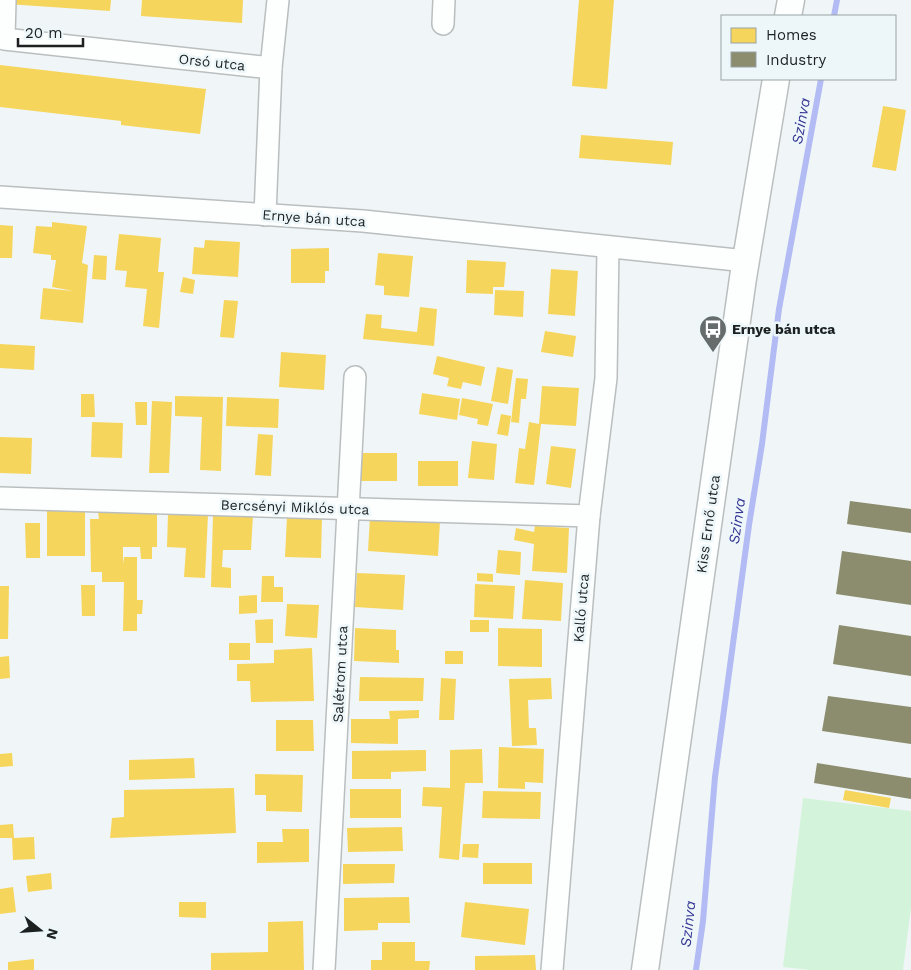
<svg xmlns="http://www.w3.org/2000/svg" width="911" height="970" font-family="'Work Sans',sans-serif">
<rect width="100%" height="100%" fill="#f0f6f7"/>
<!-- green -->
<path fill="#d3f4da" d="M803,798L911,811V908L903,970H810L783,967Z"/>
<!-- homes -->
<g fill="#f6d55c">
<path d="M7,0H111L110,11L7,4Z"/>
<path d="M142,0H243L242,23L141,16Z"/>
<path d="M579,0H614L607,89L572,86Z"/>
<path d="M0,65L206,89L200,134L121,125V121L0,107Z"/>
<path d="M883,106L906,110L896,171L872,167Z"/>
<path d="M581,135L673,142L671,165L579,158Z"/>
<path d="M52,222L87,226L82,263L88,265L83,323L40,319L43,288L73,291L52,287L56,260H51V255L33,253L36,226L52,227Z"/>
<path d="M0,225L13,226L12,258H0Z"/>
<path d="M119,234L161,238L158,272H164L159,328L143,326L147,289L125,287L127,271L115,270Z"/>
<path d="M205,240L240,242L238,277L192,274L194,247L204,248Z"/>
<path d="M329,248V271H325V283H291V249Z"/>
<path d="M378,253L413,256L409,297L384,295V286L375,285Z"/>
<path d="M94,255L107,256L106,280L92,279Z"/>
<path d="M467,260L506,262L504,287H493V294L466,293Z"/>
<path d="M551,269L578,271L575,316L548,314Z"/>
<path d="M183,277L195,280L193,294L180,292Z"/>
<path d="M495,290L524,291L523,317L494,315Z"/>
<path d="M224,300L238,301L234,338L220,337Z"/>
<path d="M420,307L437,309L434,346L363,339L366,314L382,315L381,328L417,332Z"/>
<path d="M545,331L576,336L573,357L541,352Z"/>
<path d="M0,344L35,346L34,370L0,368Z"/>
<path d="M281,352L326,355L324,390L279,387Z"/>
<path d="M437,356L485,367L481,386L463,382L461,389L447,386L449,378L433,374Z"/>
<path d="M497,367L513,370L508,404L491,401Z"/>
<path d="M516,378L528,379L526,399H521L519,423L511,422Z"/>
<path d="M542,386L579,388L576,426L541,424L534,485L515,483L519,448L525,449L529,422L539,424Z"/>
<path d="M422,393L460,399L457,420L419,414Z"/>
<path d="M81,394H94L95,417H81Z"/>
<path d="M175,396L223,397L221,471L200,470L202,417L175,416Z"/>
<path d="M227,397L279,399L278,428L226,426Z"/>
<path d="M462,398L493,404L488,426L477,424L478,419L459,415Z"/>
<path d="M152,401L172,402L169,473H149Z"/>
<path d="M135,402H147V425H136Z"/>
<path d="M501,414L511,416L508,436L497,434Z"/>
<path d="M92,422L123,423L122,458L91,457Z"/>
<path d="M258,434L273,435L271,476L255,475Z"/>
<path d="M0,437L32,438L31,474L0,473Z"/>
<path d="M472,441L497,444L494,480L468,478Z"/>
<path d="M551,446L576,449L571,488L546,484Z"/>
<rect x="356" y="453" width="41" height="28"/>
<rect x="418" y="461" width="40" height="25"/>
<rect x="47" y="511" width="38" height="45"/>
<path d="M98,512H157V547H152V559H141L140,547H123V564L124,557H137V600H143L142,614H137V631H123L124,582H102V572H91L90,519H99Z"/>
<path d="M168,514L208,515L205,578L184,577L186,548L167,547Z"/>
<path d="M213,514L253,515L251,550H223L222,567L231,568V588L211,587Z"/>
<path d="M287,517L322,518L321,558L285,557Z"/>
<path d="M370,517L440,521L438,556L368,551Z"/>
<path d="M25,523H40V558H26Z"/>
<path d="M535,526L569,528L567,573L532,571L534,544L514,540L516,528L534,532Z"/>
<path d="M498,550L521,552L520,575L496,573Z"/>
<path d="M357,573L405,575L403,610L355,607Z"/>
<path d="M477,573L493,574V582L477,581Z"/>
<path d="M262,576H274V587H283V602H261Z"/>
<path d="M525,580L563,583L561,621L522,619Z"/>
<path d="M475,584L515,586L513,619L474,617Z"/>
<path d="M81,585H95V616H82Z"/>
<path d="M0,586H9L8,639H0Z"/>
<path d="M257,595V613L239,614V596Z"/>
<path d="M287,604L319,605L317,638L285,636Z"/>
<path d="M273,619V643H256L255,620Z"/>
<rect x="470" y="620" width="19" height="12"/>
<path d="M355,628L396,630V650H399V663L354,661Z"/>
<path d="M498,628L542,629V667L498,666Z"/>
<rect x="229" y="643" width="21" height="17"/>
<path d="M312,648L314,701L251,702L250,681H237V664L274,663V650Z"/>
<rect x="445" y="651" width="18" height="13"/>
<path d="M9,656L10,678L0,679V657Z"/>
<path d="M360,677L424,678L423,701H359Z"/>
<path d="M441,678L456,679L454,720H439Z"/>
<path d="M551,678L552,699L528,700L529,728H536L537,745L512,746L509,679Z"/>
<path d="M419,710V718L398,719V744L351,743V719H390L389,711Z"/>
<path d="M276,720H313L314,751H276Z"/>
<path d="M499,747L544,749L543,783L525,782V789L498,788Z"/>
<path d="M482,749L483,783H465L459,860L439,858L442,807L422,806L423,787L450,788V750Z"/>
<path d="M426,750V771L391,772V779H352V751Z"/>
<path d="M12,753L13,766L0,767V754Z"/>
<path d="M194,758L195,778L129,780V760Z"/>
<path d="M255,774L303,775L302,812L266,811V795H255Z"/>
<path d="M234,788L236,833L110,838L112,818L124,817V790Z"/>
<rect x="350" y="789" width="51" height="29"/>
<path d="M845,790L891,798L889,808L843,800Z"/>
<path d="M483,791L541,792L540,819L482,818Z"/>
<path d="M13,824L14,838L34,837L35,859L13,860L12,838H0V825Z"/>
<path d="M402,827L403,851L348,852L347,828Z"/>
<path d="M282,829H309V862L257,863V842H283Z"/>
<path d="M463,844H479L478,858L462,857Z"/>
<rect x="483" y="863" width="49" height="21"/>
<path d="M343,864H395L394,883L343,884Z"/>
<path d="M51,873L52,889L28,892L26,876Z"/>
<path d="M13,887L16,912L0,914V889Z"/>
<path d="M409,897L410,923H378V930L344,931V898Z"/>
<path d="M179,902H206V918L179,917Z"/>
<path d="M465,902L529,909L525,945L461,937Z"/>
<path d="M303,921L304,970H211V953L268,952V922Z"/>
<path d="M382,942H415V961H430L429,970H371V960H382Z"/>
<path d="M535,955L536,970H475V956Z"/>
<path d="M34,959V970H8V962Z"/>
</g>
<!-- industry -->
<g fill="#8c8c6e">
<path d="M850,501L911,509V533L847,524Z"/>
<path d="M842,551L911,561V605L836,594Z"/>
<path d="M839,625L911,636V676L833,664Z"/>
<path d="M828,696L911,707V744L822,731Z"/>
<path d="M817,763L911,778V799L814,783Z"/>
</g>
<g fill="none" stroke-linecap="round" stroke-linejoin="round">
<!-- stream -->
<g stroke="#b2bbf4" stroke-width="6">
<path d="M834,16L837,0"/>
<path d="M696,970L703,921L715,777L749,525L762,444L779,309L821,79"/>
</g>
<!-- minor casing -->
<g stroke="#babebf" stroke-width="24">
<g id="minor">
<path d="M5,0L4,39L271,68L278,0"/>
<path d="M443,24L444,0"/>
<path d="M0,197L363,221L746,261"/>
<path d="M265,215L271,68"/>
<path d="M0,498L589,516"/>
<path d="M324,970L355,377"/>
<path d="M552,970L589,516L606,378L608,247"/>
</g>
</g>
<!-- tertiary casing -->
<g stroke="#babebf" stroke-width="29">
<g id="tertiary">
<path d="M788,16L791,0"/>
<path d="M645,970L743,278L776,79"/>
</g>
</g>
<!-- minor -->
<use href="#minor" stroke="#fdfefe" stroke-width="21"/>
<!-- tertiary -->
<use href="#tertiary" stroke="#fdfefe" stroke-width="26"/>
</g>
<!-- icons -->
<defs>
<g id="bus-pin" transform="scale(1.4375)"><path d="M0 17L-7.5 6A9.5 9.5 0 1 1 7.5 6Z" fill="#666b6c" stroke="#edf7fa"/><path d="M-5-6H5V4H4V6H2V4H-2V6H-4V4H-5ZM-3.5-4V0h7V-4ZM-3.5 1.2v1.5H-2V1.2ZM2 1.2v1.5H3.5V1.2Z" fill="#fff"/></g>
</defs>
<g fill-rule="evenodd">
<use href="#bus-pin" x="713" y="329"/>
</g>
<g text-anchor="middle" stroke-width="5" stroke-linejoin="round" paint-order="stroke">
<!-- street labels -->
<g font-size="14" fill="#1c2021" stroke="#edf7fa">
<text transform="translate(212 62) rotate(6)" y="5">Orsó utca</text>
<text transform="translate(314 218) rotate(4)" y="5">Ernye bán utca</text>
<text transform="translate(295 507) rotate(2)" y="5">Bercsényi Miklós utca</text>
<text transform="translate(708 524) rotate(-82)" y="5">Kiss Ernő utca</text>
<text transform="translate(581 608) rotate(-85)" y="5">Kalló utca</text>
<text transform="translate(340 674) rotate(-87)" y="5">Salétrom utca</text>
</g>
<!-- poi labels -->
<g font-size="14" font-weight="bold" fill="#1c2021" stroke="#edf7fa" text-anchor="start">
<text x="732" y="334">Ernye bán utca</text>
</g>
<!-- water labels -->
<g font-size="15" font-style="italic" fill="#383693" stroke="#edf7fa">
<text transform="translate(801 121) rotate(-80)" y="5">Szinva</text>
<text transform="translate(737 521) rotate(-82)" y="5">Szinva</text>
<text transform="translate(688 924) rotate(-84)" y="5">Szinva</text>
</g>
</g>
<!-- legend -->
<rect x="721" y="15" width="175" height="65" fill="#edf7fa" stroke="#99a1a3"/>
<rect x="731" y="28" width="25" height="15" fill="#f6d55c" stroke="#99a1a3"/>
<text x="766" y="40" font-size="15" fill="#1c2021">Homes</text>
<rect x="731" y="52" width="25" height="15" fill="#8c8c6e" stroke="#99a1a3"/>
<text x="766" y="65" font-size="15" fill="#1c2021">Industry</text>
<!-- north arrow -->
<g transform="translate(40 930) rotate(107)" stroke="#edf7fa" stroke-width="4" paint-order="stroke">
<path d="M0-4L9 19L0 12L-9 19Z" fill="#1c2021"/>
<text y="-8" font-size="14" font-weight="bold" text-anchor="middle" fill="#1c2021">N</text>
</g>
<!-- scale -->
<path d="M18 38v8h65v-8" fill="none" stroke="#1c2021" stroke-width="2.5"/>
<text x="25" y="38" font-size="15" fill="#1c2021" stroke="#edf7fa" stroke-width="4" paint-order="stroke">20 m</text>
</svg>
